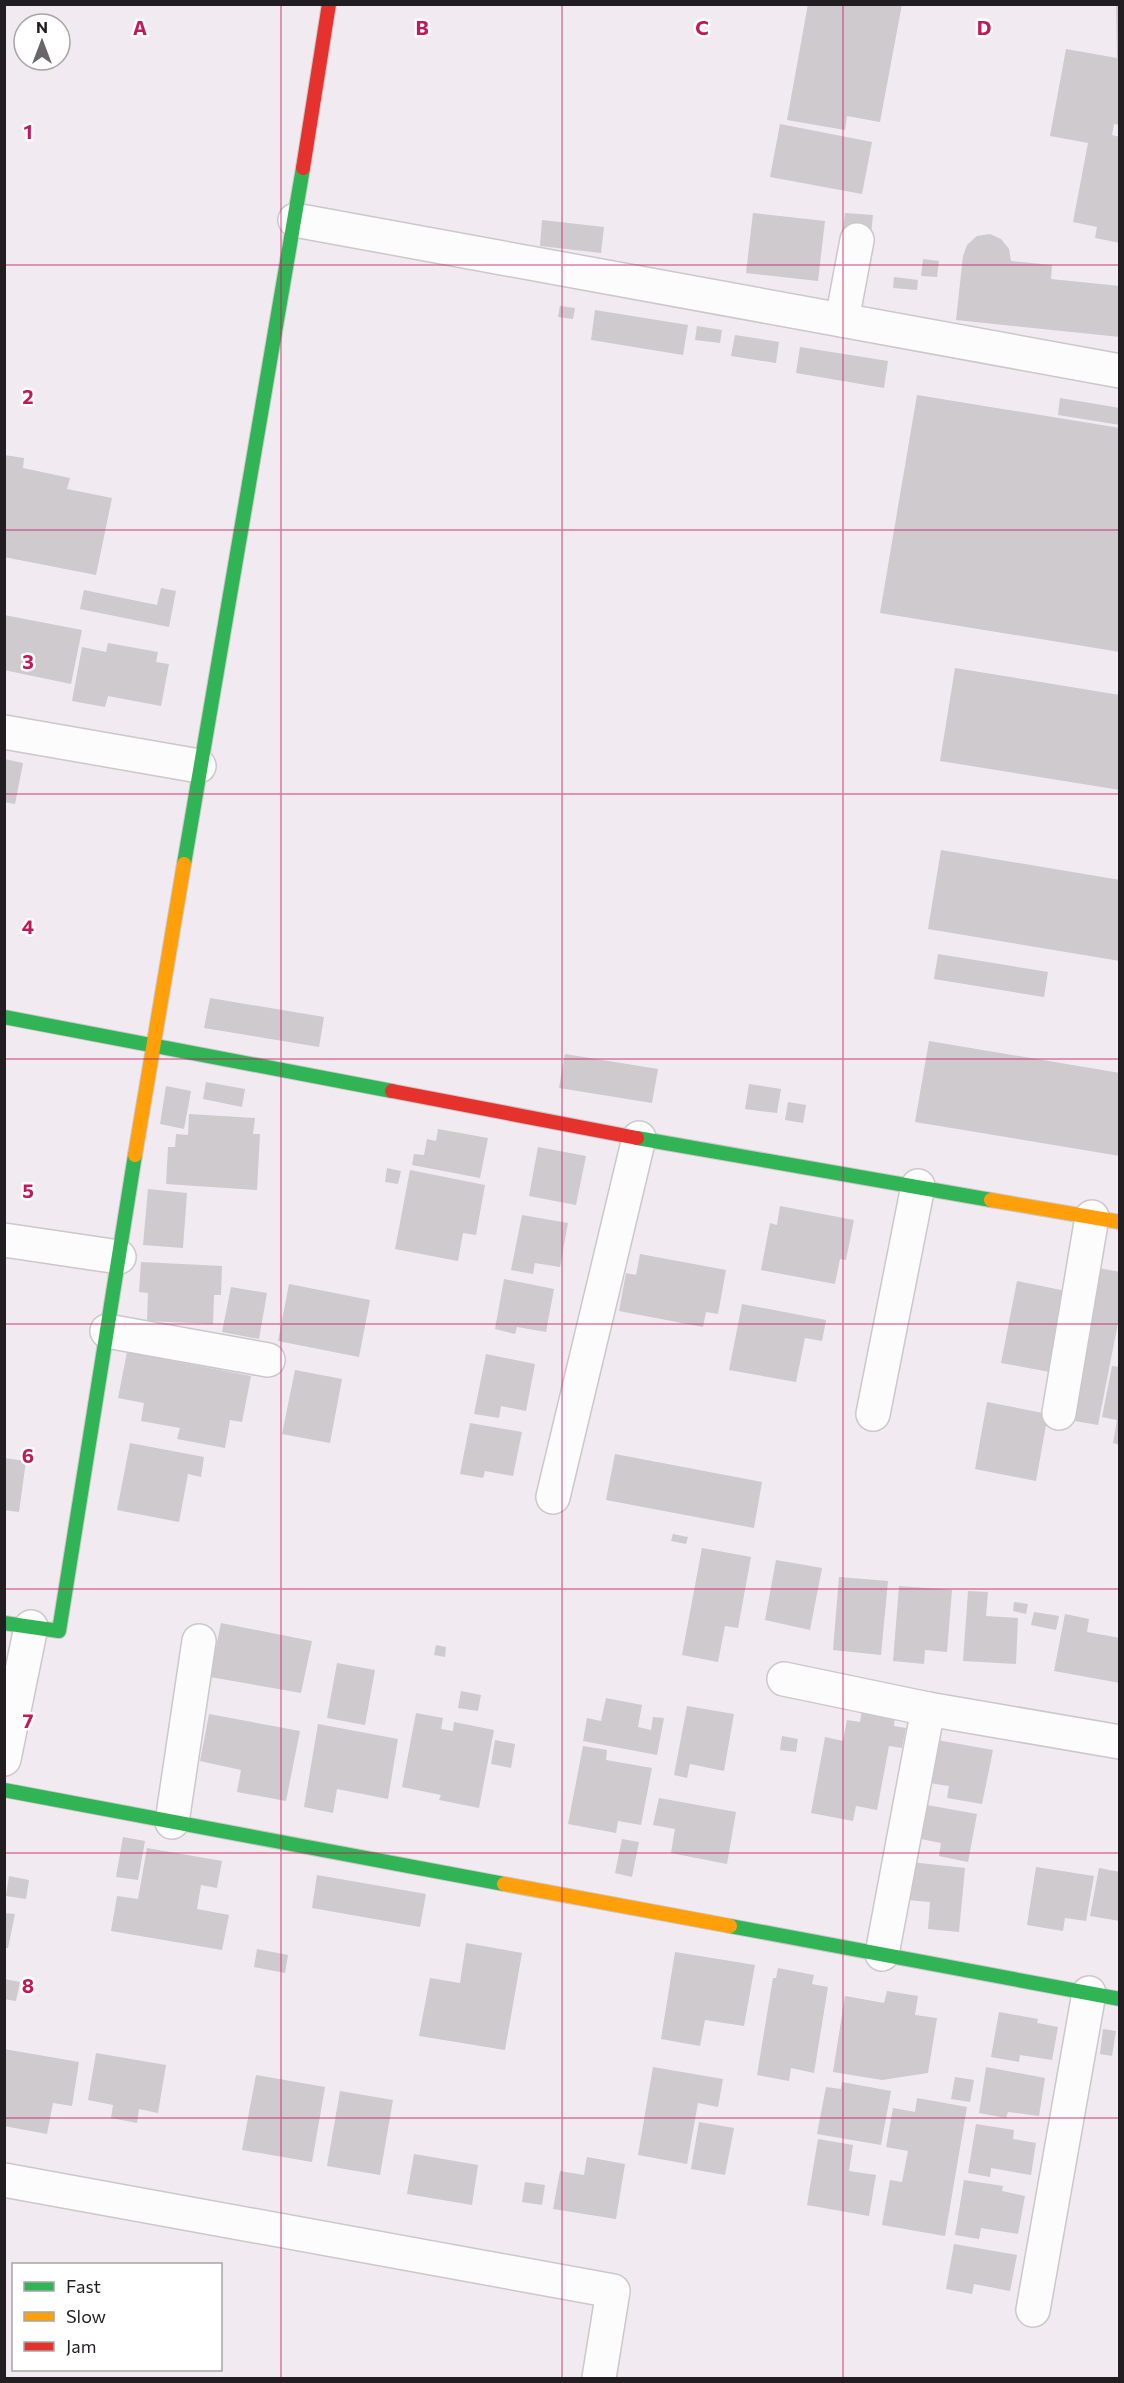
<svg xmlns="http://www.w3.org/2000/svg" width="1124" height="2383" font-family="Commissioner,sans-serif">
<rect width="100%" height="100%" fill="#f1eaf0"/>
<!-- building -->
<g fill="#cfcace">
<path d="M808,4H902L880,122L847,116L845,130L787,120Z"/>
<path d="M1116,4H1120V125L1114,124L1112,135L1120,137V243L1095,238L1097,227L1073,222L1088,143L1050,136L1066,49L1117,58Z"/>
<path d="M780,124L872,142L862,194L770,177Z"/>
<path d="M753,213L825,221L818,281L746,273Z"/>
<path d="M845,213L873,215L871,234L843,231Z"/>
<path d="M542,220L604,227L601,253L540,246Z"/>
<path d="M990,234L1001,239L1009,249L1011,261L1052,265L1051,279L1120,286V337L956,320L963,256L967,245L977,236Z"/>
<path d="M923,259L939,261L937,277L921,276Z"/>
<path d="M894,277L918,280L917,290L893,288Z"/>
<path d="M560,306L575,308L573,319L558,317Z"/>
<path d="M595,310L688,325L683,355L591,340Z"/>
<path d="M697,326L722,330L720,343L695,340Z"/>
<path d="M735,335L779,342L776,363L731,356Z"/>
<path d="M800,347L888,361L884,388L796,373Z"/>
<path d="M917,395L1120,428V652L880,613Z"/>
<path d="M1060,398L1120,408V425L1058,415Z"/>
<path d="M4,455L24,458L23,468L70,478L67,489L112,498L96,575L4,557Z"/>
<path d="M161,588L176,591L169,627L80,609L84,590L157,605Z"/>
<path d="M4,615L82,630L71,684L4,670Z"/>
<path d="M108,643L158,652L156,662L169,664L161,706L108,696L105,707L72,701L82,647L106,652Z"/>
<path d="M955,668L1120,695V790L940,761Z"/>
<path d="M4,759L23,763L15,804L4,802Z"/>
<path d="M941,850L1120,880V961L928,929Z"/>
<path d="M938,954L1048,972L1044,997L934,979Z"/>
<path d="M210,998L324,1017L319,1047L204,1028Z"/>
<path d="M929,1041L1120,1073V1156L915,1122Z"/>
<path d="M565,1054L658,1069L652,1103L559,1088Z"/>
<path d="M206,1082L245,1089L242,1107L203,1099Z"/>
<path d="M749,1084L781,1089L777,1113L745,1109Z"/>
<path d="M166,1086L191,1091L184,1129L160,1124Z"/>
<path d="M788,1102L806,1105L803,1123L785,1120Z"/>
<path d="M189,1114L255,1118L253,1134H260L257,1190L166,1184L168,1147H175L176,1134L188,1135Z"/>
<path d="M438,1129L488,1138L480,1178L412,1165L414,1154L424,1155L427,1139L436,1141Z"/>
<path d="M538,1147L586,1156L576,1205L529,1196Z"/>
<path d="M387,1168L401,1171L398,1184L385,1182Z"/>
<path d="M410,1170L485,1185L476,1235L463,1233L458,1261L395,1249Z"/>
<path d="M148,1189L187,1193L183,1248L143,1245Z"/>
<path d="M780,1206L854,1220L846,1260L840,1259L835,1284L761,1270L770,1223L777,1225Z"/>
<path d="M522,1215L568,1223L560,1267L535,1263L533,1274L511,1270Z"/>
<path d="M640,1254L726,1270L718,1314L706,1312L703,1327L619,1311L626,1273L636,1275Z"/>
<path d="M141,1262L222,1266L221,1295H214L213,1324L147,1321L148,1293L139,1292Z"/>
<path d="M1098,1268L1120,1272V1313L1098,1425L1069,1420Z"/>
<path d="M504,1279L554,1289L546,1332L517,1327L515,1334L495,1329Z"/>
<path d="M1017,1281L1066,1291L1050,1372L1001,1363Z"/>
<path d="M289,1284L370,1300L359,1357L278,1341Z"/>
<path d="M231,1287L267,1293L259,1339L222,1332Z"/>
<path d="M742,1304L826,1320L822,1341L805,1338L796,1382L729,1370Z"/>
<path d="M127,1352L251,1376L242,1422L230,1420L225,1448L177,1439L180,1428L141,1421L144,1403L118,1398Z"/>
<path d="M486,1354L535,1364L526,1411L501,1406L499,1418L474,1414Z"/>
<path d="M1112,1366L1120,1367V1445L1113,1443L1117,1420L1102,1417Z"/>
<path d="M295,1370L342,1379L330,1443L282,1434Z"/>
<path d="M987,1402L1048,1414L1036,1481L975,1469Z"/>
<path d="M470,1423L522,1432L513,1476L485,1471L483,1478L460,1474Z"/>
<path d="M130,1443L204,1457L201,1477L188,1474L179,1522L117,1510Z"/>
<path d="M615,1454L762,1482L754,1528L606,1500Z"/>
<path d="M4,1458L26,1461L19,1512L4,1510Z"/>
<path d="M673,1534L688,1537L686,1544L671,1541Z"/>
<path d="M702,1548L751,1557L738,1628L725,1626L718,1662L682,1655Z"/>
<path d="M776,1560L822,1568L810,1630L765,1620Z"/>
<path d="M839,1577L888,1581L881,1655L833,1650Z"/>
<path d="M899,1586L952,1590L947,1652L925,1650L924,1664L893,1661Z"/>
<path d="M968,1591L988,1592L986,1616L1018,1618L1016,1664L963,1661Z"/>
<path d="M1014,1602L1028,1604L1026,1614L1013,1611Z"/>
<path d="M1034,1612L1059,1616L1056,1630L1031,1625Z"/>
<path d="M1065,1614L1089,1619L1087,1632L1120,1638V1683L1054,1671Z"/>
<path d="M221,1623L312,1641L301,1693L210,1677Z"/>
<path d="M436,1645L446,1647L445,1657L434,1655Z"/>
<path d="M337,1663L375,1670L365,1725L327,1718Z"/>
<path d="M461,1691L481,1695L478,1711L458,1708Z"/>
<path d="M606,1698L642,1705L638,1727L651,1730L653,1717L664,1718L657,1755L583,1741L587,1718L601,1721Z"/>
<path d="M687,1706L734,1714L724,1771L690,1764L687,1778L674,1775Z"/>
<path d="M862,1709L895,1715L894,1726L906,1728L902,1748L889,1746L877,1810L856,1806L853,1821L811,1813L825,1737L843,1741L847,1720L860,1722Z"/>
<path d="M416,1713L443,1718L441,1729L453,1731L454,1722L494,1730L479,1808L439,1800L441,1795L402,1787Z"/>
<path d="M209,1714L300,1731L286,1801L237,1792L241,1770L200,1761Z"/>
<path d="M318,1724L398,1739L388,1799L337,1789L333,1813L304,1807Z"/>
<path d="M782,1736L798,1739L796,1752L780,1750Z"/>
<path d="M495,1740L515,1744L511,1768L491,1764Z"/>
<path d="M937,1740L993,1750L982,1804L947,1798L949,1786L929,1783Z"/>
<path d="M583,1746L607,1750L606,1760L652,1768L641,1825L618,1821L616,1833L568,1824Z"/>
<path d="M659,1798L736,1812L727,1864L671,1853L675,1829L653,1825Z"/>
<path d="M927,1805L977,1814L968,1862L939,1856L941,1843L921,1839Z"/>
<path d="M123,1837L145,1841L138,1880L116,1877Z"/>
<path d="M622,1839L639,1842L632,1877L615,1873Z"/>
<path d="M147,1848L222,1861L217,1888L201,1885L197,1909L229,1915L222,1950L111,1931L117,1896L138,1899Z"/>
<path d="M911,1862L965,1868L959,1932L928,1929L930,1902L907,1900Z"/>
<path d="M1036,1867L1094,1876L1086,1921L1065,1918L1063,1931L1027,1925Z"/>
<path d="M1099,1868L1120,1872V1921L1090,1916Z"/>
<path d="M317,1875L426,1894L420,1927L312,1908Z"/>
<path d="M9,1876L29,1880L26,1899L6,1896Z"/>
<path d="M4,1913L15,1914L8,1948H4Z"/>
<path d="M466,1943L522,1953L505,2050L419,2036L430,1978L460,1983Z"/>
<path d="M257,1949L288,1955L285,1973L254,1967Z"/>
<path d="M675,1952L755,1965L744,2026L705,2020L700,2046L661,2039Z"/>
<path d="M778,1968L814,1975L812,1984L828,1987L814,2073L791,2068L789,2081L757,2075L773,1978H776Z"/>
<path d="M4,1979L20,1982L16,2001L4,1999Z"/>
<path d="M887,1991L918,1996L915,2015L937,2018L928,2073L882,2080L833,2072L845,1996L884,2003Z"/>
<path d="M999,2012L1038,2019L1037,2023L1058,2027L1052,2060L1020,2055L1019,2062L991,2057Z"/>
<path d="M1103,2029L1116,2031L1112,2056L1100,2054Z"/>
<path d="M4,2049L79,2062L72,2106L53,2103L47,2134L4,2126Z"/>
<path d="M96,2053L166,2065L158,2113L139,2109L137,2123L111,2118L113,2105L88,2100Z"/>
<path d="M653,2067L723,2079L718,2107L698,2103L687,2164L638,2155Z"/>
<path d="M986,2067L1045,2078L1039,2116L1008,2112L1006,2118L979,2113Z"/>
<path d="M256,2075L325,2087L312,2162L242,2150Z"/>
<path d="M955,2077L974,2080L970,2102L951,2099Z"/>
<path d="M842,2082L891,2091L881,2145L817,2134L826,2087L841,2089Z"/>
<path d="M340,2091L393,2100L380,2175L327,2166Z"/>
<path d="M917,2098L967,2107L945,2236L882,2225L890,2180L902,2182L908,2151L886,2147L893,2108L915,2112Z"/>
<path d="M699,2122L734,2128L725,2175L691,2169Z"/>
<path d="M976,2124L1014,2130L1013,2139L1036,2143L1031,2175L991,2168L990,2177L968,2173Z"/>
<path d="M818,2139L853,2145L849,2171L876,2175L869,2216L807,2205Z"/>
<path d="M414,2154L478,2165L472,2205L407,2194Z"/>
<path d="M587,2157L625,2164L616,2219L553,2209L560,2171L584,2175Z"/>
<path d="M964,2180L1003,2186L1002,2191L1025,2196L1018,2234L981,2228L979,2239L955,2235Z"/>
<path d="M525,2182L545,2185L542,2205L522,2202Z"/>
<path d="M954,2244L1017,2255L1010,2291L974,2284L972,2294L946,2289Z"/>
</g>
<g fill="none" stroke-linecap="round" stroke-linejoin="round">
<!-- street casing -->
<g stroke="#ccc7cb" stroke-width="36">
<g id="street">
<path d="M295,220L1120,371"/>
<path d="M842,320L857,240"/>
<path d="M4,732L199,766"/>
<path d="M4,1240L119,1257"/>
<path d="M107,1331L268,1360"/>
<path d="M1059,1413L1092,1217"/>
<path d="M873,1414L918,1186"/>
<path d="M553,1497L639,1138"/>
<path d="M784,1679L928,1709"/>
<path d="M4,1759L31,1627"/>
<path d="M172,1822L199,1641"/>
<path d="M882,1954L928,1709L1120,1742"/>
<path d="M4,2180L613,2291L599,2378"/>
<path d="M1033,2310L1089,1993"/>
</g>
</g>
<!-- fast casing -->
<g stroke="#ccc7cb" stroke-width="16">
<g id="fast">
<path d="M184,864L303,168"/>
<path d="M4,1017L392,1091"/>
<path d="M637,1138L991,1200"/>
<path d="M4,1623L59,1631L135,1155"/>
<path d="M4,1790L504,1884"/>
<path d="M730,1926L1120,1999"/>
</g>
</g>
<!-- slow casing -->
<g stroke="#ccc7cb" stroke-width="16">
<g id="slow">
<path d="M135,1155L184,864"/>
<path d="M991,1200L1120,1222"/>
<path d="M504,1884L730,1926"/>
</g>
</g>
<!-- jam casing -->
<g stroke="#ccc7cb" stroke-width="16">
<g id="jam">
<path d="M303,168L329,4"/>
<path d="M392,1091L637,1138"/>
</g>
</g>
<!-- street -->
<use href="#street" stroke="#fdfcfd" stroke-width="33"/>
<!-- fast -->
<use href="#fast" stroke="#30b455" stroke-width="14"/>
<!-- slow -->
<use href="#slow" stroke="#ff9f0a" stroke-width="14"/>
<!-- jam -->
<use href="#jam" stroke="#e5322d" stroke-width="14"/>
</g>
<!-- grid -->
<path fill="none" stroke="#c2185b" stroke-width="1.5" stroke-opacity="0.55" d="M281,4V2378M562,4V2378M843,4V2378M4,265H1120M4,530H1120M4,794H1120M4,1059H1120M4,1324H1120M4,1589H1120M4,1853H1120M4,2118H1120"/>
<g font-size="20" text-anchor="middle" font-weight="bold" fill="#c2185b" stroke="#fff" stroke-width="5" stroke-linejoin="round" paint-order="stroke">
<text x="140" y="35">A</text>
<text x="422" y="35">B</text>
<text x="702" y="35">C</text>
<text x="984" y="35">D</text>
<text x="28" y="139">1</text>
<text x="28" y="404">2</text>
<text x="28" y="669">3</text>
<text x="28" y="934">4</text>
<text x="28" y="1198">5</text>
<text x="28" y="1463">6</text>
<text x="28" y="1728">7</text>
<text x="28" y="1993">8</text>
</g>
<!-- border -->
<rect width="1124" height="2383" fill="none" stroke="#221d21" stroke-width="12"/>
<!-- legend -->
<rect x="12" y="2263" width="210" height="108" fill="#ffffff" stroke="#a7a5a6" stroke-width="1.5"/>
<rect x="24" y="2282" width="30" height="9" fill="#30b455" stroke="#a7a5a6" stroke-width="1.5"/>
<text x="66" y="2293" font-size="18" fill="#221d21">Fast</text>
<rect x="24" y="2312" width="30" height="9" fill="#ff9f0a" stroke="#a7a5a6" stroke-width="1.5"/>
<text x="66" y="2323" font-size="18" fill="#221d21">Slow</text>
<rect x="24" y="2342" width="30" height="9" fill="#e5322d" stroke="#a7a5a6" stroke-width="1.5"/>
<text x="66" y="2353" font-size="18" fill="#221d21">Jam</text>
<!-- north arrow -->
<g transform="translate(42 42)"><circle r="28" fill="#ffffff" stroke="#a7a5a6" stroke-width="1.5"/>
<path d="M0-4.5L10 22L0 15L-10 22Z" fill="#6a6569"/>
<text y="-9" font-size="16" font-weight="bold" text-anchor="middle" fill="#221d21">N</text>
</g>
</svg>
